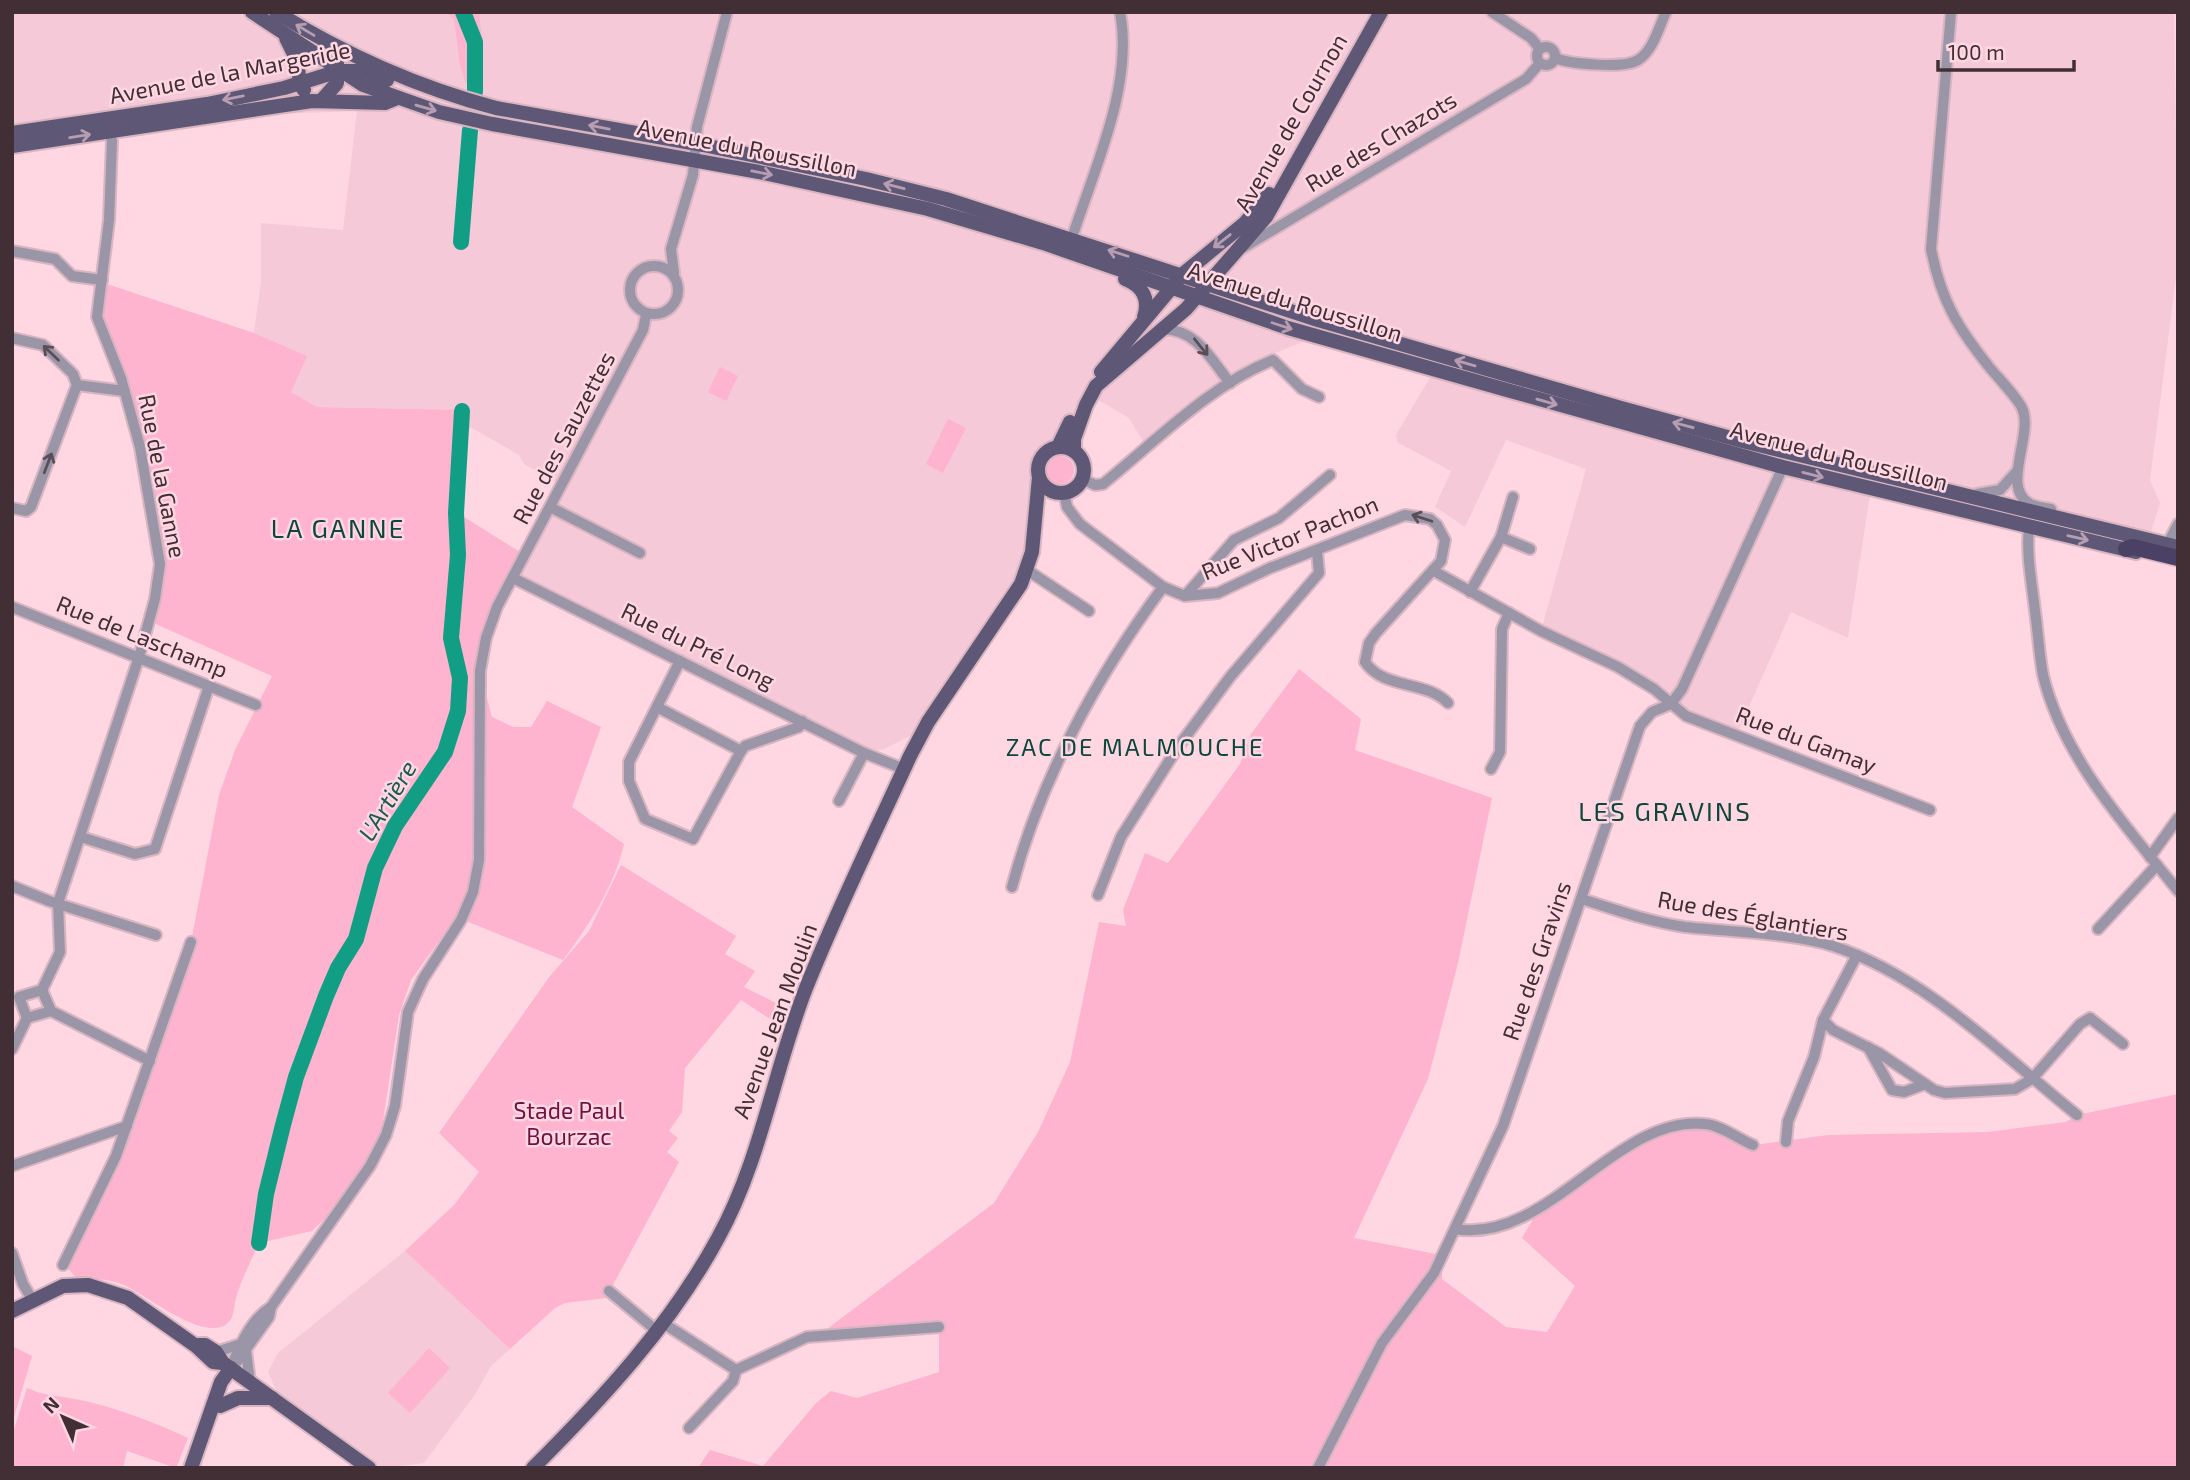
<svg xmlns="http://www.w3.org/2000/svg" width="2190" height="1480" font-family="'Exo 2',sans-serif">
<rect width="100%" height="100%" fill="#fed7e3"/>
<!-- built -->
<g fill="#f5c9d8">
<path d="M12,12H2174L2178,262L2150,480L2160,503L2146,548L1875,483L1869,501L1848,638L1791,612L1736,736L1686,716L1654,689L1541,631L1586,469L1506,440L1465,527L1435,507L1451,471L1397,442L1396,435L1438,364L1342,336L1305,341L1265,357L1180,411L1144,443L1129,418L1095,398L1075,411L1065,436L1044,454L1039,464L1027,570L920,731L884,749L864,753L513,578L563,486L524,464L519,455L470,427L467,410L317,407L291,392L306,356L254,333L261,281V223L343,230L357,111L57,123L12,130Z"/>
<path d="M405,1251L510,1349L491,1366L476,1393L424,1463L382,1468L276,1390L268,1372L278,1353Z"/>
</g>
<!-- green -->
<g fill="#feb3ce">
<path d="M445,12H479L482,40L479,90L475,92L465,81L460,65L454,19Z"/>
<path d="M101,282L254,333L307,356L291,392L317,407L467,410L470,427L458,471L456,512L525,555L497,607L480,671L492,717L513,727H531L547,701L601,727L572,807L624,844C614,887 589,925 563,960L456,917L411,980L399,1015L383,1121L370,1166L348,1196L312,1231L259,1243C251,1261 241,1280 236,1298C234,1305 234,1314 231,1319C212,1349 148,1296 126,1286C110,1279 95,1278 78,1280L67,1267L102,1187L191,942L219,795L235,750L272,676L149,621L160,564L140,447L97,317Z"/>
<path d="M720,367L738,376L726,401L708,392Z"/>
<path d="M948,419L966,428L943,473L926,464Z"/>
<circle cx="1060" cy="470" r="14"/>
<path d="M1299,669L1361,719L1355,750L1492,798L1458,963L1428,1079L1354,1238L1441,1255L1442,1279L1506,1327L1547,1332L1575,1286L1522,1238L1535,1216L1649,1135L1707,1124L1754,1145L1828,1135L1988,1132L2066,1122L2077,1115L2178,1094V1468H698L710,1450L763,1466L816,1403L831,1391L857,1398L939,1372V1327L819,1335L994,1203L1038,1132L1070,1062L1099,922L1126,926L1123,910L1145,853L1168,863L1240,764L1251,734Z"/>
<path d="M621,865L736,936L725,954L755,971L744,987L788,1009L781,1026L741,1000L685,1068L682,1112L669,1131L678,1138L667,1152L679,1162L606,1298L565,1303L555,1308L510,1349L405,1251L454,1205L479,1172L439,1133L550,976L589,931Z"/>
<path d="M12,1346L32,1356L12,1424Z"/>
<path d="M429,1348L450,1368L410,1413L388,1393Z"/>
<path d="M27,1388C46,1397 66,1396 85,1401C122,1410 154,1422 188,1438L176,1468L127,1451L123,1468H12V1436Z"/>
</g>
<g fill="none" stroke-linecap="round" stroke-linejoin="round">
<!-- river -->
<g stroke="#119e85" stroke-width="16">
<path d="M463,12L475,42V92"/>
<path d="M461,242L470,130"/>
<path d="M259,1243L266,1194L283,1125L296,1077L326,996L338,968L356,939L375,868L395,826L445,752L458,711L460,678L451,638L458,555L456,513L462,411"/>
</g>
<!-- minor casing -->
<g stroke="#d8b5c0" stroke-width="14">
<g id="minor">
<path d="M1492,12L1531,38L1540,49"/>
<path d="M1951,12L1931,249C1941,301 1958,328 1990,368C2000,380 2013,393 2021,406C2036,432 1999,487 2030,504C2036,507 2045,508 2051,509"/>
<circle cx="1546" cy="56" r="9"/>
<path d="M1555,58C1570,64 1624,69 1638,60C1653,51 1659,27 1666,12"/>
<path d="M1072,238C1094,169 1134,85 1120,12"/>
<path d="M1241,249L1526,79L1540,63"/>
<path d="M12,251L55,259L72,276L102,280"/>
<circle cx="654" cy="290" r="24"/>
<path d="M674,273L671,249L693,175L697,127L727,12"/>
<path d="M1163,329C1197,330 1210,358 1230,383"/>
<path d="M12,338L43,345L73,374L77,385"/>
<path d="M77,385L124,391"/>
<path d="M1082,479L1095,485L1103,484C1157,440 1209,386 1273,360L1302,389L1319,397"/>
<path d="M1064,492L1067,507L1080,524L1163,587L1185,596L1218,593L1270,568L1405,515L1430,519L1437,525L1445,540L1441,561L1376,633L1369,643L1365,662C1384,690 1426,680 1448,703"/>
<path d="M1977,494L2000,490L2017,471"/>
<path d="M12,508L26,511L31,507L77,385"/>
<path d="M552,508L640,553"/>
<path d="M2029,527C2026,555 2032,583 2035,611C2038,632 2039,654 2043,675C2063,758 2126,826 2178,891"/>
<path d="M1501,537L1530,549"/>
<path d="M2167,545L2178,524"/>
<path d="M1027,570L1089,611"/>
<path d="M1434,571L1541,631L1618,667L1654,689L1686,716L1930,810"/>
<path d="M513,578L864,753L904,769"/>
<path d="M1470,592L1501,537L1513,497"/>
<path d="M1185,596L1234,540L1279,518L1330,475"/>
<path d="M12,607L256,705"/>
<path d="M680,661L629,762V781L645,819L693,839L741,751L745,746L799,727L802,721"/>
<path d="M657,707L741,751"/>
<path d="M1491,769L1500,752L1502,629L1509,613"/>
<path d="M839,801L864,753"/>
<path d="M81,837L135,854L155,849L209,686"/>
<path d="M2150,857L2178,818"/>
<path d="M12,886L49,901L156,935"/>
<path d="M1012,887C1040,780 1097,676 1163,587"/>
<path d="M1098,895L1121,837L1178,747L1230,677L1319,573L1317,551"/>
<path d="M1582,899C1616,910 1650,922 1685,927C1730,932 1791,933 1833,946C1927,977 2001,1054 2077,1115"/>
<path d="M2098,929L2157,865"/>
<path d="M1857,955L1823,1020L1833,1030L1879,1053L1934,1090L1945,1093L2015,1089L2032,1079L2080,1024L2090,1018L2123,1044"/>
<path d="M42,990L60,952L58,903L139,657L155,599L160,564L140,447L121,378L97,317L109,220L112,141L109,131"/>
<path d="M42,990L51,1011L27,1018L19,997Z"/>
<path d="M51,1011L150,1061"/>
<path d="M1868,1047L1892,1090L1904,1092L1925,1084"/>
<path d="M12,1049L27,1018"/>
<path d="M1786,1142L1788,1121L1814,1057L1823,1020"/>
<path d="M12,1166L127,1126"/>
<path d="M1455,1229C1547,1245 1617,1114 1705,1124C1720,1125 1739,1139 1753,1145"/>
<path d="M12,1253L23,1284L33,1301"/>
<path d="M63,1265L116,1156L191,942"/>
<path d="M609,1291L657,1331"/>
<path d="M663,1323L736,1370L807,1337L939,1327"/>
<path d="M246,1351L250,1382"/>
<path d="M216,1352L241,1344"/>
<path d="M236,1363L269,1317L271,1307"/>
<path d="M231,1368C239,1347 251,1319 271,1307L370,1166L386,1135L395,1106L408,1012L423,979L461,920L473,892L479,860L480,671L486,638L497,607L643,330L646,315"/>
<path d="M689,1428L733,1381L736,1370"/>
<path d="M1318,1468L1382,1343L1434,1273L1503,1126L1640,726L1652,712L1671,704L1682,689L1783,467"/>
</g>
</g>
<!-- major casing -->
<g stroke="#d8b5c0" stroke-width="18">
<g id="major">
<path d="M252,12L363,85L439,112L492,124L759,172L928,209L1043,243L1288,328L1514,392L1783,467L2136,552"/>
<path d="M276,12C345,55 417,87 496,108L703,145L866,179L946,199L1318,320L1621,408L1742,441L2178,547"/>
<path d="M286,38L297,60L300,84L304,90"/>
<path d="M322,100L337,83V63"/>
<path d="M12,133L207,104L284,88L339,71H365L387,80"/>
<path d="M12,146L312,101L385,103L395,99"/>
<path d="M1125,279C1143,286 1150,299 1144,317"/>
<path d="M1101,372L1183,274L1245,223L1269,194"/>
<path d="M1058,447L1070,422"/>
<circle cx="1061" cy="470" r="23"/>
<path d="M1074,451V439L1086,405L1096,386L1186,309L1266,217L1381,12"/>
<path d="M12,1311L63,1286L88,1285L128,1298L196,1346L213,1362L223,1363"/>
<path d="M199,1345H205L216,1352L223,1363L369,1468"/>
<path d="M220,1406L238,1398H272"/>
<path d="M191,1468L221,1382L231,1368"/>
<path d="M533,1468C603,1398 671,1325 718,1238C761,1160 774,1070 806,988C837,910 875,833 910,756L928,722L1021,584L1032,552L1039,477"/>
</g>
</g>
<!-- highway casing -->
<g stroke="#d8b5c0" stroke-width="19">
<path id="highway" d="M2126,549L2133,547L2178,558"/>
</g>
<!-- minor -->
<use href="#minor" stroke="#9a96a8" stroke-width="10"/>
<!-- major -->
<use href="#major" stroke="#5f5776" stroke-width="14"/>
<!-- highway -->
<use href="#highway" stroke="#4b4164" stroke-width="16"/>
</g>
<!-- one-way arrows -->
<defs><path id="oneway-shaft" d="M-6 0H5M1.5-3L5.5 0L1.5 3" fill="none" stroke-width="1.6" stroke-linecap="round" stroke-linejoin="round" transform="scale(1.75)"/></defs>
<g stroke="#b69db2">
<use href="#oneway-shaft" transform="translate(305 30) rotate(-149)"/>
<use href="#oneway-shaft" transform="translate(233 98) rotate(169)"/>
<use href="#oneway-shaft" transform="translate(426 108) rotate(16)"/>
<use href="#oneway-shaft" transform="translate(599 127) rotate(-169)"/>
<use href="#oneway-shaft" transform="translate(80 136) rotate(-9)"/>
<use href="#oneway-shaft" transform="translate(762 173) rotate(11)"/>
<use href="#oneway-shaft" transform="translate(894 186) rotate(-166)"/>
<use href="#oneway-shaft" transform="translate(1222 241) rotate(142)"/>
<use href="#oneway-shaft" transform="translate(1118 253) rotate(-162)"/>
<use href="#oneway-shaft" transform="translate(1282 326) rotate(18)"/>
<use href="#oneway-shaft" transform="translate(1465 363) rotate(-164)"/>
<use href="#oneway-shaft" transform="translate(1547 402) rotate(16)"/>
<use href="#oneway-shaft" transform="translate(1683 425) rotate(-165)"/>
<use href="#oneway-shaft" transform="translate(1813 475) rotate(14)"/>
<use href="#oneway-shaft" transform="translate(2078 538) rotate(13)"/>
</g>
<g stroke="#5c4e58">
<use href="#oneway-shaft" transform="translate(1201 347) rotate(51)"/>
<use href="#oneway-shaft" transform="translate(51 353) rotate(-136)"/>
<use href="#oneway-shaft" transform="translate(48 463) rotate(-69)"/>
<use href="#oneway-shaft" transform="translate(1422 518) rotate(-162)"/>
</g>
<g text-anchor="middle" stroke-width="5" stroke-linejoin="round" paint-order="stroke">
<!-- street labels -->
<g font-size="23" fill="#412f35" stroke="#fed7e3">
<text transform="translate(230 73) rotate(-11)" y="8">Avenue de la Margeride</text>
<text transform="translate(1291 123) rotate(-60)" y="8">Avenue de Cournon</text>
<text transform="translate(1381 142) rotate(-31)" y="8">Rue des Chazots</text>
<text transform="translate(747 148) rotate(11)" y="8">Avenue du Roussillon</text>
<text transform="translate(1295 302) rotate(17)" y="8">Avenue du Roussillon</text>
<text transform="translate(564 438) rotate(-62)" y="8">Rue des Sauzettes</text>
<text transform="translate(1839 456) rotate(14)" y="8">Avenue du Roussillon</text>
<text transform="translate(162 476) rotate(79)" y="8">Rue de la Ganne</text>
<text transform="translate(1290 538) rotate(-22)" y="8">Rue Victor Pachon</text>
<text transform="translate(142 637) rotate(22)" y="8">Rue de Laschamp</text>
<text transform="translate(698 646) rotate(26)" y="8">Rue du Pré Long</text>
<text transform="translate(1806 740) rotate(21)" y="8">Rue du Gamay</text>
<text transform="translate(1753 916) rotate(10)" y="8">Rue des Églantiers</text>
<text transform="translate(1537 961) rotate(-71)" y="8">Rue des Gravins</text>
<text transform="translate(775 1021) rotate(-70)" y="8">Avenue Jean Moulin</text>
</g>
<!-- park labels -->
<g font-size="23" fill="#731042" stroke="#fed7e3">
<text x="569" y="1119">Stade Paul<tspan x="569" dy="26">Bourzac</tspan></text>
</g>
<!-- neighbourhood labels -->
<g font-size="24" letter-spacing="2" fill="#0d463b" stroke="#fed7e3">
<text x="1135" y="756">ZAC DE MALMOUCHE</text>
</g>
<!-- water labels -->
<g font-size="24" font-style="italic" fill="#195b4e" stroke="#fed7e3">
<text transform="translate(388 801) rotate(-59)" y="8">L'Artière</text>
</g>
<!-- quarter labels -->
<g font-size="26" letter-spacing="2" fill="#0d463b" stroke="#fed7e3">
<text x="338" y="538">LA GANNE</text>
<text x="1665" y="821">LES GRAVINS</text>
</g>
</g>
<!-- border -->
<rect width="2190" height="1480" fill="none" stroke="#412f35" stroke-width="28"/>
<!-- north arrow -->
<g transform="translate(63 1417) rotate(315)" stroke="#fed7e3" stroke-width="5" paint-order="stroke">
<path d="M0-5L12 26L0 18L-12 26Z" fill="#412f35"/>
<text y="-10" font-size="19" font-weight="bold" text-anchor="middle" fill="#412f35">N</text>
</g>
<!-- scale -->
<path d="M1938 60v10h136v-10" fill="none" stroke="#412f35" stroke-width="3.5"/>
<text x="1948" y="60" font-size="21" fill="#412f35" stroke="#fed7e3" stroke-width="5" paint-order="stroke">100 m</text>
</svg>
